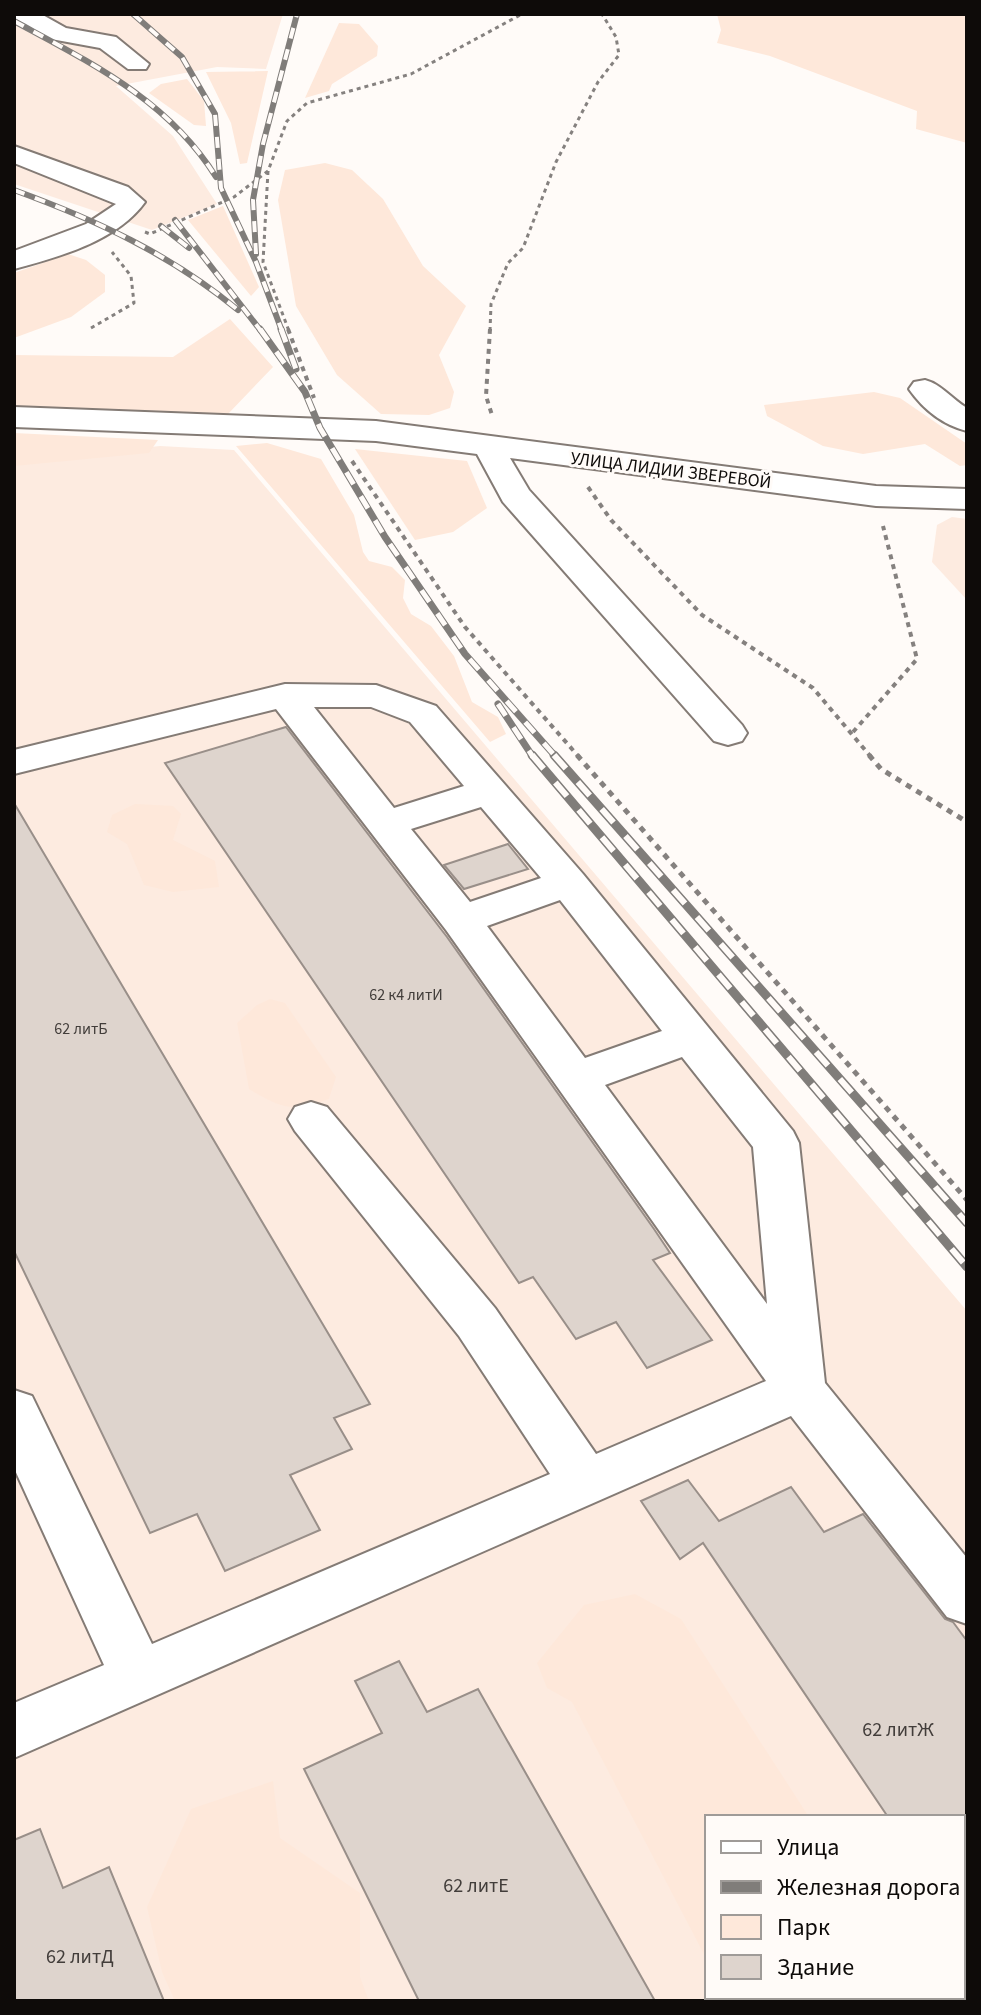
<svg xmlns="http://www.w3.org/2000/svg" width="981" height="2015" font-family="'Source Sans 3',sans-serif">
<rect width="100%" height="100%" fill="#fffbf8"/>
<!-- built -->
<g fill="#fdebe0" fill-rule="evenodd">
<path d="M14,14H283L266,69L217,67L116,86L173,136L217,204L152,230L14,184Z"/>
<path d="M160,446L234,450L967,1311V2001H14V461ZM707,1817H963V1997H707Z"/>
<path d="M952,517L967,519V600L932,562L937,525Z"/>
</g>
<!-- green -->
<g fill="#fee8da">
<path d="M717,14H967V143L916,129L917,111L770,56L717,43L721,30Z"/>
<path d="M339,23L359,24L378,46L377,56L332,84L329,91L305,98Z"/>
<path d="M268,71L247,163L240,164L231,123L206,72Z"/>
<path d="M187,79L204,101L206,126L194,125L149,93L161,84Z"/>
<path d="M325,163L352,170L383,199L423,266L466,306L439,355L454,392L450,408L429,415L381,414L337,375L296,306L278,200L285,170Z"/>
<path d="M223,206L259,287L251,296L188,220Z"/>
<path d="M68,254L86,260L105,275V292L71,317L14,338V273Z"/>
<path d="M230,319L273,367L228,414L14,408V355L173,357Z"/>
<path d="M874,392L900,398L967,444V465L960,466L925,444L863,454L823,446L767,416L764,405Z"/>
<path d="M14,433L158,440L149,453L14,466Z"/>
<path d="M267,443L321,459L354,515L363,552L369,561L392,567L405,580L403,598L411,614L431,626L454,656L472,702L498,717L506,734L490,742L236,446Z"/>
<path d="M355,449L467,461L487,508L453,532L415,540Z"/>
<path d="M135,804L173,806L181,814L173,840L215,861L219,887L173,892L144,885L127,844L107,832L112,815Z"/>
<path d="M270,999L285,1003L336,1077L329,1099C292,1112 282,1109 249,1089L237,1023L257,1005Z"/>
<path d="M635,1594L681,1619L809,1817H707V1960L572,1702L547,1688L537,1663L584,1605Z"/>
<path d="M273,1781L280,1838L360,1893V1977L369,2001H175L162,1972L147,1907L191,1809Z"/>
<path d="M963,1991L967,2001H741L737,1997H963Z"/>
</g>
<!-- building -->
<g fill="#ded4cd" stroke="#998f89" stroke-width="2">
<path d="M286,727L447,937L654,1229L670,1253L653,1260L712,1340L647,1368L616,1322L576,1339L533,1277L519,1283L165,763Z"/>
<path d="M14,803L370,1404L334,1418L352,1449L290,1475L320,1530L225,1571L197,1514L150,1533L14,1251Z"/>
<path d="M508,844L528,869L464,889L444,865Z"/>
<path d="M688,1480L719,1521L791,1487L824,1532L863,1514L945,1619L953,1622L967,1641V1817H888L703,1543L680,1559L641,1501Z"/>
<path d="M399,1661L427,1712L478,1689L655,2001H419L304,1769L382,1733L355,1681Z"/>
<path d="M40,1829L63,1888L109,1867L164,2001H14V1840Z"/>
</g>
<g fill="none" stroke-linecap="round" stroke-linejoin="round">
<!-- minor casing -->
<g stroke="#847b75" stroke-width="4">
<g id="minor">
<path d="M14,14H41L66,28L116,37L149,64L146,69H128L100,48L51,39L16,19Z"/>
<path d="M14,146L128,187L145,202C117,241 59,257 14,269V251L86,224L116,204L14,163Z"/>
<path d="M925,380C941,384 952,399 967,408V431C943,425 923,409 909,389L914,382Z"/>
<path d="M14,407L376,421L876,486L967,489V509L876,506L510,458L529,490L742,725L747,733L742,741L728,745L714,741L503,502L477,454L376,441L14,427Z"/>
<path d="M285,684L376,685L436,706L583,874L793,1131L799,1143L825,1383L967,1558V1624L947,1617L791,1416L14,1758V1703L104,1665L14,1468V1390L32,1396L152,1644L550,1474L459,1336L295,1131L288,1119L295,1107L311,1102L327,1107L495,1308L596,1454L766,1381L446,930L276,709L14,774V750ZM314,707H371L410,722L464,786L394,808ZM481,807L541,878L470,902L411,829ZM560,900L662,1031L585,1058L487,926ZM682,1057L753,1147L767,1304L605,1085Z"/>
</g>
</g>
<!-- path-far2 -->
<g stroke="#85817f" stroke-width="3" stroke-dasharray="4 4" stroke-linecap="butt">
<path d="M268,171L263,262L289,331"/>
<path d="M145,232L150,234L234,197L268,171L287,121L307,103L411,74L522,14"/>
<path d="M91,328L134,303L131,276L112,252"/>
<path d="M490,331L491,304L508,263L523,248L556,162L598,82L619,55L616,37L602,14"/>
</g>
<!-- path-far1 -->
<g stroke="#85817f" stroke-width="4" stroke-dasharray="5 5" stroke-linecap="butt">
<path d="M288,329L314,398"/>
<path d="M490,329L486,396L492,415"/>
<path d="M352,461L465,627L579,757"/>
<path d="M588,487L611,520L702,615L813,688L871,757"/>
<path d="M853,732L917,659L883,526"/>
</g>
<!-- path -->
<g stroke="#85817f" stroke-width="5" stroke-dasharray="6 6" stroke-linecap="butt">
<path d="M577,755L967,1200"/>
<path d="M869,755L881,769L967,822"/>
</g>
<!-- minor -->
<use href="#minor" fill="#fff" fill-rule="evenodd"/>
<!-- rail-far2 casing -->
<g stroke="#807d7a" stroke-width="6">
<g id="rail-far2">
<path d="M133,14L182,57L215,114L221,188L256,262L282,331"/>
<path d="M14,21C91,63 168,100 216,177"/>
<path d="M14,190C96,220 170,254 238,310"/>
<path d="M175,220L261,331"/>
<path d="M161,226L189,248"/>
<path d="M256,254L253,200L263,144L297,14"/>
</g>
</g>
<!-- rail-far1 casing -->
<g stroke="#807d7a" stroke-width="7">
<g id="rail-far1">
<path d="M260,329L305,392L320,428L385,537L465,654L556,757"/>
<path d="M281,329L296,369"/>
<path d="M498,704L533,757"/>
</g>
</g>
<!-- rail casing -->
<g stroke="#807d7a" stroke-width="9">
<g id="rail">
<path d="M532,755L967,1267"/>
<path d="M554,755L967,1223"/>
</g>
</g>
<!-- rail-far2 -->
<use href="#rail-far2" stroke="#fffbf8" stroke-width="4" stroke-dasharray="11" stroke-linecap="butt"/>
<!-- rail-far1 -->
<use href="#rail-far1" stroke="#fffbf8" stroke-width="5" stroke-dasharray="14" stroke-linecap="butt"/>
<!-- rail -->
<use href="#rail" stroke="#fffbf8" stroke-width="6" stroke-dasharray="18" stroke-linecap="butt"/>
</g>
<g text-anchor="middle" stroke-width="6" stroke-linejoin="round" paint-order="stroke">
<!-- number labels -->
<g font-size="16" fill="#423d3a">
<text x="406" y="1000">62 к4 литИ</text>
<text x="81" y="1034">62 литБ</text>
</g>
<!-- far-street labels -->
<g font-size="18" fill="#0e0b09" stroke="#fffbf8">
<text transform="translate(671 470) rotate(7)" y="6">УЛИЦА ЛИДИИ ЗВЕРЕВОЙ</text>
</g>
<!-- near-number labels -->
<g font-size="20" fill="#423d3a">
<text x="898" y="1736">62 литЖ</text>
<text x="476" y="1892">62 литЕ</text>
<text x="80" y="1963">62 литД</text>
</g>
</g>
<!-- border -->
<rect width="981" height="2015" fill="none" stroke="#0e0b09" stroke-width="32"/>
<!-- legend -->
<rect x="705" y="1815" width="260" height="184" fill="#fffbf8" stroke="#9f9b98" stroke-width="2"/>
<rect x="721" y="1841" width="40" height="12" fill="#ffffff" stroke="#9f9b98" stroke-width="2"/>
<text x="777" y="1855" font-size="24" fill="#0e0b09">Улица</text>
<rect x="721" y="1881" width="40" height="12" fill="#807d7a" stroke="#9f9b98" stroke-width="2"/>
<text x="777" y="1895" font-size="24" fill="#0e0b09">Железная дорога</text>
<rect x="721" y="1915" width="40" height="24" fill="#fee8da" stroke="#9f9b98" stroke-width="2"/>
<text x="777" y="1935" font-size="24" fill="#0e0b09">Парк</text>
<rect x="721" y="1955" width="40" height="24" fill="#ded4cd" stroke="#9f9b98" stroke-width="2"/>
<text x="777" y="1975" font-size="24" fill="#0e0b09">Здание</text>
</svg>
